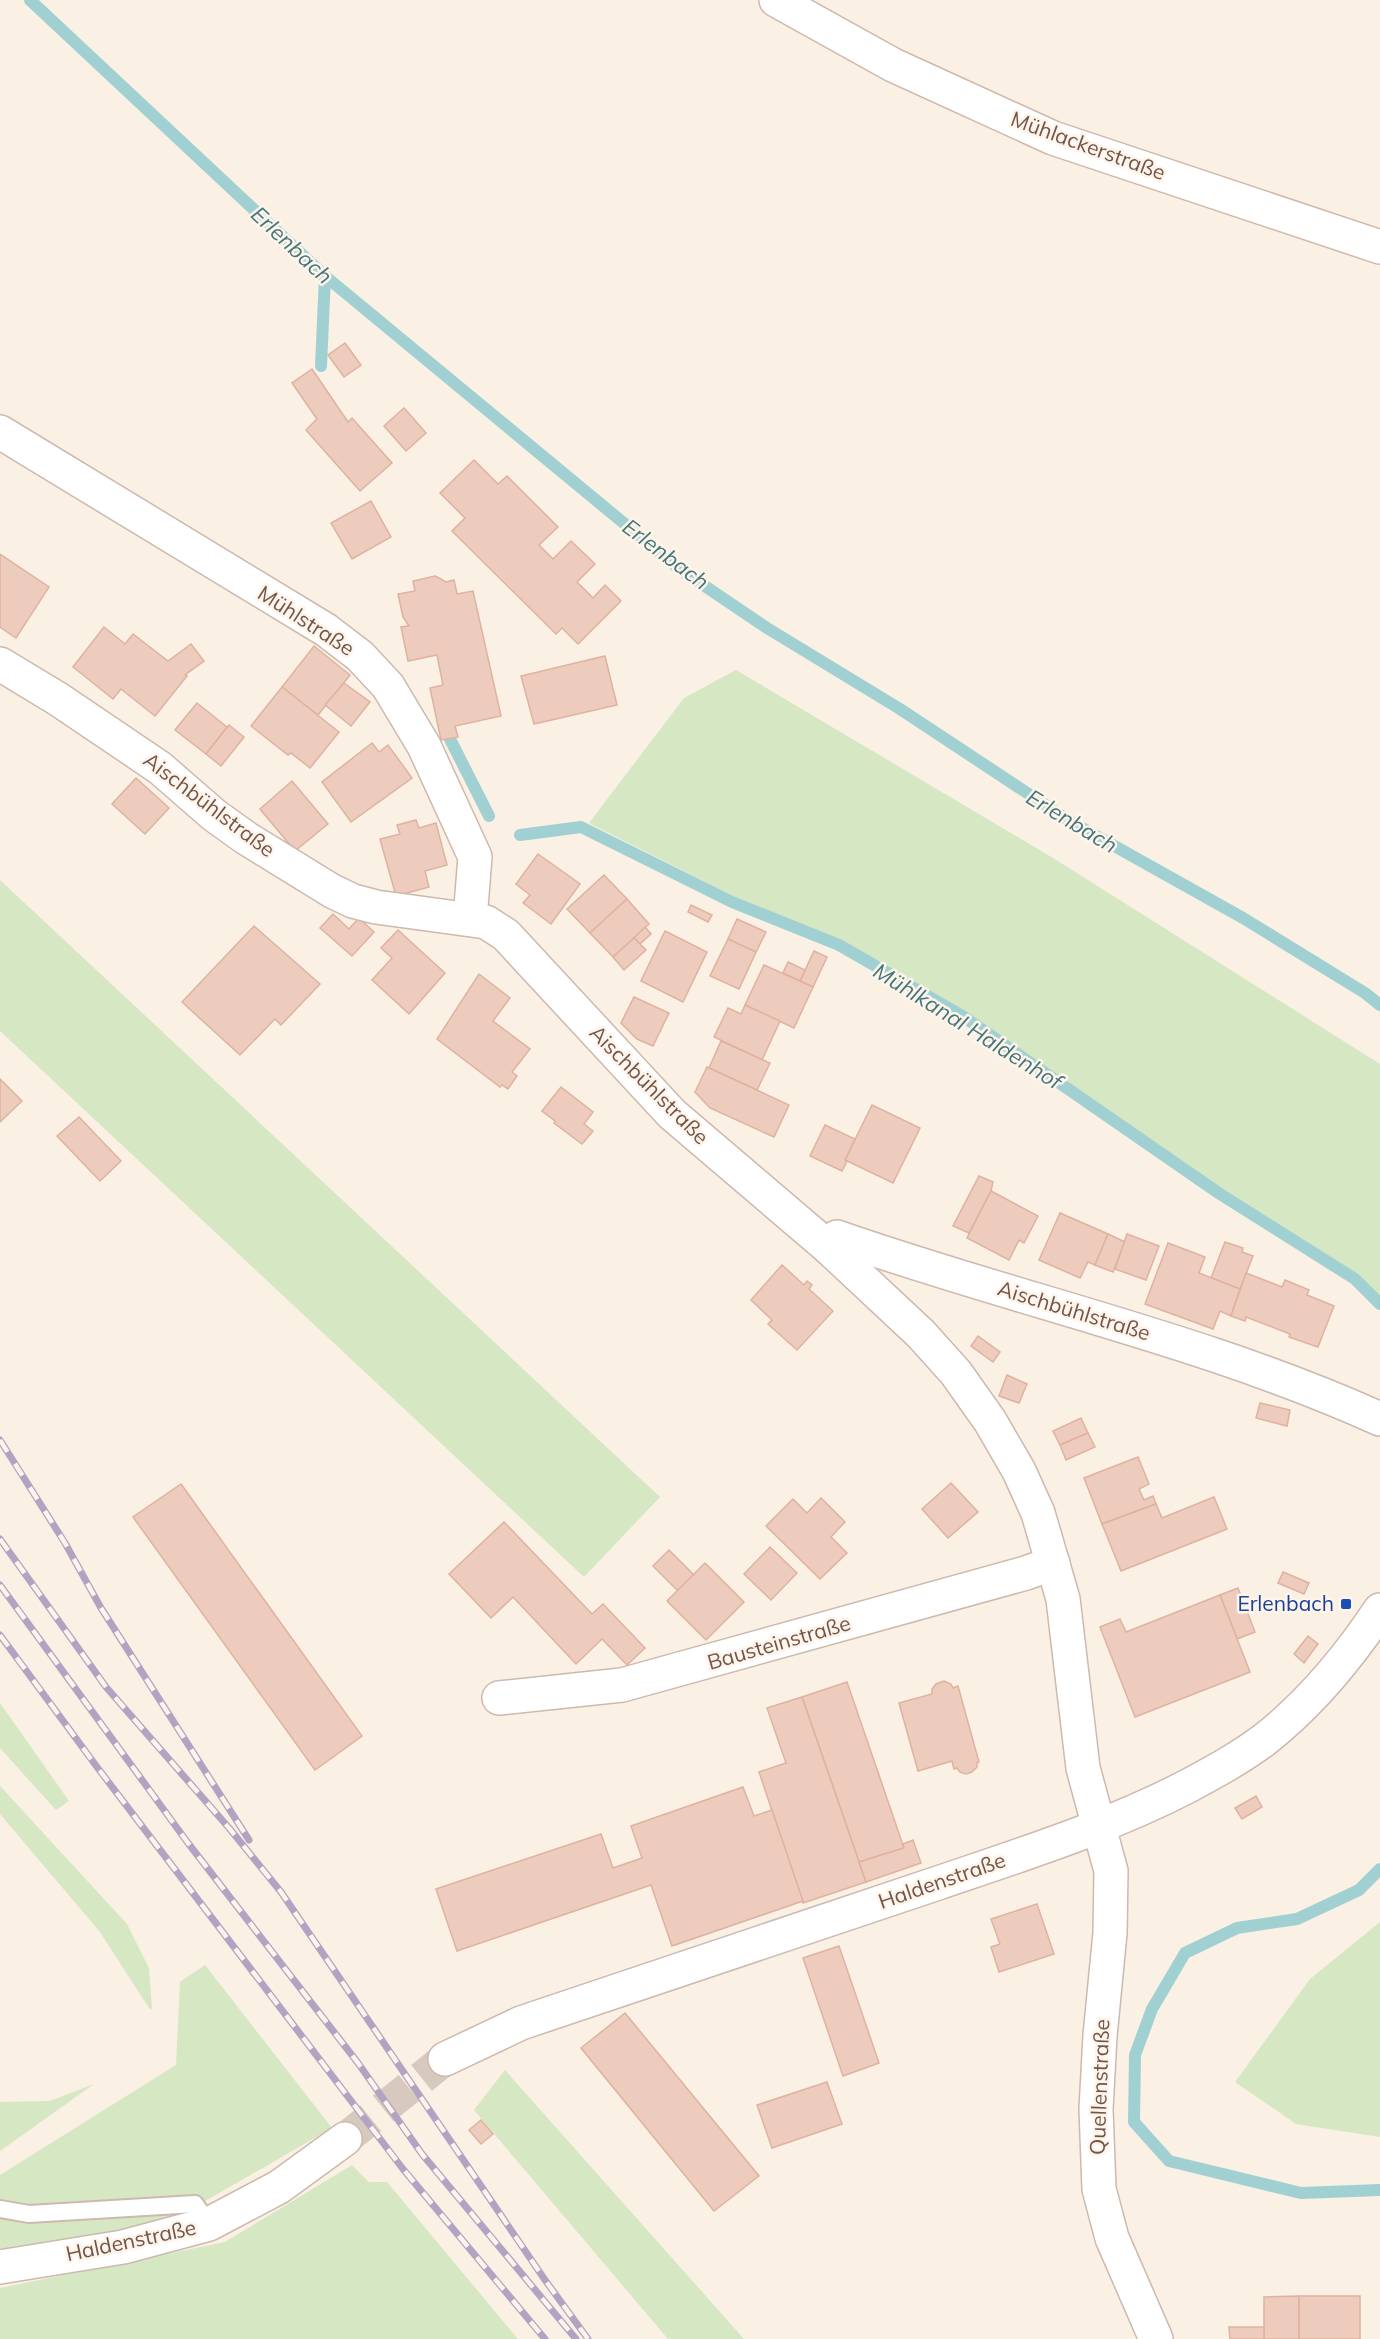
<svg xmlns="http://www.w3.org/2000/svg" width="1380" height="2339" font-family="Mulish,sans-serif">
<rect width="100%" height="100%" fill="#faf0e4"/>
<!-- green -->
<g fill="#d5e7c3">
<path d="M736,670L1053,858L1380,1064V1296L1358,1274L1276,1226L966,1014L840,941L735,897L589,823L684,698Z"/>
<path d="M0,880L660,1497L584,1577L0,1031Z"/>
<path d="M0,1703L69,1801L56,1810L0,1748Z"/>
<path d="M0,1786L127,1924L149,1968L152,2009L149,2008L100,1932L0,1814Z"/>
<path d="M1380,1922V2137L1296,2124L1235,2082L1310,1979Z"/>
<path d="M205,1965L332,2128L167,2223L0,2256V2175L176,2065L180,1982Z"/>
<path d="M505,2070L744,2339H668L474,2110Z"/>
<path d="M94,2084L0,2151V2102L50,2101Z"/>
<path d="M352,2165L369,2182H387L518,2339H0V2288L225,2242Z"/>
</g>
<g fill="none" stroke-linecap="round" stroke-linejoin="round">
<!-- stream -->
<g stroke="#a1d0d3" stroke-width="12">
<path d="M30,0L325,276L678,568L767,628L900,709L1068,820L1243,918L1365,993L1380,1005"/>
<path d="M321,366L325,276"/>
<path d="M450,739L489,816"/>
<path d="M520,835L581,827L732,902L839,945L964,1017L1220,1194L1355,1279L1380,1304"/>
<path d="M1380,1869L1359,1890L1297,1919L1237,1928L1185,1953L1152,2009L1135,2055L1134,2122L1169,2161L1301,2193L1380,2190"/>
</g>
</g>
<!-- building -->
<g fill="#eeccbd" stroke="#dfb29f" stroke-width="1.5">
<path d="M345,343L361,365L344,377L328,355Z"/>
<path d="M312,369L348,422L352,418L392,463L360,491L306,430L317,419L292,383Z"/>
<path d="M404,408L426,433L406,451L384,426Z"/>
<path d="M474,460L498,484L507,476L558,527L539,545L553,559L571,541L595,564L577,582L593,598L605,585L621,601L578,644L562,628L556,634L452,531L465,518L440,493Z"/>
<path d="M371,501L391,537L352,559L331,523Z"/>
<path d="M0,554L49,587L16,638L0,627Z"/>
<path d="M435,576L446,582L454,580L457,594L473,591L501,716L455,726L458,737L441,740L430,688L443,685L437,655L408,661L401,627L409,626L403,617L398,594L415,591L413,581Z"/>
<path d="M104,627L125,644L133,634L168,661L191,644L204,661L185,675L187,676L155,716L121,689L113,699L73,667Z"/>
<path d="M314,646L350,675L318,715L282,687Z"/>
<path d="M605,656L617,705L534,724L521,676Z"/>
<path d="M344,683L370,702L351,726L325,705Z"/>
<path d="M282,687L339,732L310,768L291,753L288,755L251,726Z"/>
<path d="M197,703L227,727L206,754L175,730Z"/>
<path d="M229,725L244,737L221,766L206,754Z"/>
<path d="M372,743L379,752L388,745L412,778L351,822L322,782Z"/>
<path d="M136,778L169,808L145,834L112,804Z"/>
<path d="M292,781L328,824L295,851L260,809Z"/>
<path d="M416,820L419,828L436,823L447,865L425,871L429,887L396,896L380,839L400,834L397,825Z"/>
<path d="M538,854L580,884L551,924L523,903L530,895L516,884Z"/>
<path d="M604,875L627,899L590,933L567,909Z"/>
<path d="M627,899L649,924L613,957L590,933Z"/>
<path d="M691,905L712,915L708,922L688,912Z"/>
<path d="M333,914L349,929L359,918L374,932L352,956L320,928Z"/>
<path d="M737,919L766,932L756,952L728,939Z"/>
<path d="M254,926L320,984L281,1025L275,1019L240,1055L182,1002Z"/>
<path d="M645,927L651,934L640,944L634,938Z"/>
<path d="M398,930L445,973L409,1014L372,980L392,958L381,948Z"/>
<path d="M665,931L707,952L683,1002L641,981Z"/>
<path d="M634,938L646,950L624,970L613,957Z"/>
<path d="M728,939L756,952L739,989L710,976Z"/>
<path d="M814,951L827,957L813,987L800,981Z"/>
<path d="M788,962L805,970L800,981L783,973Z"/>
<path d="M764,965L813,987L794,1028L745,1005Z"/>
<path d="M479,974L510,998L493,1021L530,1049L512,1072L517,1076L508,1089L502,1085L500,1087L437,1039Z"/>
<path d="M634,997L669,1013L653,1046L637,1039L621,1023Z"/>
<path d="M745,1005L780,1021L762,1060L714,1037L728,1008L741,1014Z"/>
<path d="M721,1041L770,1063L757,1090L709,1068Z"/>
<path d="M707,1067L789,1105L774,1137L710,1108L695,1092Z"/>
<path d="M0,1079L22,1101L0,1122Z"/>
<path d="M561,1087L593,1112L584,1124L593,1131L582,1144L554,1123L555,1121L542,1111Z"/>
<path d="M872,1105L920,1128L893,1183L845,1160Z"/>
<path d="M79,1117L121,1161L100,1181L57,1136Z"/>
<path d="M825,1125L855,1139L845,1160L847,1161L842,1171L810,1156Z"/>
<path d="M979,1176L993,1182L991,1191L969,1233L953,1226Z"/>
<path d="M991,1191L1038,1216L1024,1243L1019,1240L1009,1260L967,1238Z"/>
<path d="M1060,1213L1108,1234L1095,1265L1088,1262L1080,1278L1039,1260Z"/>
<path d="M1108,1234L1125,1242L1113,1272L1095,1265Z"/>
<path d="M1127,1234L1159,1246L1146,1280L1115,1269Z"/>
<path d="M1225,1242L1243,1248L1242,1252L1253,1256L1240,1289L1211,1278Z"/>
<path d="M1168,1243L1205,1257L1199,1273L1240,1289L1231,1316L1220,1311L1213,1329L1145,1304Z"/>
<path d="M782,1265L804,1285L807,1281L812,1285L809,1289L833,1311L797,1350L768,1324L772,1320L751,1300Z"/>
<path d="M1246,1273L1282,1287L1285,1280L1309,1290L1307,1295L1334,1306L1318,1347L1289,1337L1290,1334L1246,1317L1245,1321L1231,1316Z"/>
<path d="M978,1336L1000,1352L993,1362L971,1346Z"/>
<path d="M1007,1375L1027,1384L1019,1403L999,1396Z"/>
<path d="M1260,1403L1290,1410L1287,1426L1256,1418Z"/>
<path d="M1081,1418L1088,1433L1060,1445L1053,1431Z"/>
<path d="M1088,1433L1095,1447L1066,1460L1060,1445Z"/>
<path d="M1138,1457L1149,1484L1139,1489L1144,1500L1153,1496L1156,1504L1102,1524L1084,1478Z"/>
<path d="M951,1483L978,1512L948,1538L922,1509Z"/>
<path d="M181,1484L362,1736L315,1770L133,1517Z"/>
<path d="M1214,1497L1227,1529L1121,1571L1102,1524L1156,1504L1162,1518Z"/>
<path d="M821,1498L845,1522L831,1537L847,1553L820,1579L766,1526L793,1499L807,1513Z"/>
<path d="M504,1522L592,1614L603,1604L645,1648L627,1665L602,1639L576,1664L513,1597L491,1618L449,1574Z"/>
<path d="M770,1547L797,1573L771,1600L744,1574Z"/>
<path d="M669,1550L694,1575L678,1591L653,1566Z"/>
<path d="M705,1563L744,1602L706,1640L667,1601Z"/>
<path d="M1283,1572L1309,1583L1304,1594L1278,1583Z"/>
<path d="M1238,1588L1255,1632L1237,1639L1220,1595Z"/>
<path d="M1220,1595L1250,1672L1135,1717L1100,1627L1120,1619L1126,1632Z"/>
<path d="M1308,1636L1318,1644L1304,1663L1294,1654Z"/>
<path d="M944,1681L951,1684L953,1688L958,1686L979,1762L977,1763V1767L972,1772L966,1774L960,1772L957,1768L954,1769L952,1761L918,1771L899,1703L932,1694V1689L936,1684Z"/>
<path d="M847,1682L904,1848L859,1862L802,1697Z"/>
<path d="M802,1697L866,1882L803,1903L759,1772L786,1763L767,1708Z"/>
<path d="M743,1787L754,1816L772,1810L803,1901L672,1946L651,1885L457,1951L436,1889L601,1834L613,1868L642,1858L631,1826Z"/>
<path d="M1256,1796L1262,1807L1242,1819L1235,1808Z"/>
<path d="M913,1840L921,1863L866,1882L859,1862L904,1848L903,1844Z"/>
<path d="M1037,1904L1054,1954L999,1972L991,1947L1000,1944L991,1919Z"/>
<path d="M839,1946L879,2063L843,2076L803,1958Z"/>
<path d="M625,2013L759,2176L714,2211L581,2048Z"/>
<path d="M827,2082L842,2124L772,2148L757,2105Z"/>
<path d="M481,2120L493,2134L481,2144L469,2130Z"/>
<path d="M1299,2296V2339H1264V2297Z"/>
<rect x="1299" y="2296" width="61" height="43"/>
<path d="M1229,2327H1264V2339H1230Z"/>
</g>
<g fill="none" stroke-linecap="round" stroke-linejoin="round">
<!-- minor-tunnel -->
<path stroke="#d8c9be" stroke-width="33" stroke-dasharray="33 16" stroke-linecap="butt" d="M345,2139L445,2059"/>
<!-- service casing -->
<g stroke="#cdb9ae" stroke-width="20">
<path id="service" d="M0,2209L29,2214L195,2204L209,2224"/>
</g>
<!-- minor casing -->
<g stroke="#cdb9ae" stroke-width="36">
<g id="minor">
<path d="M0,432L326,630L360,656L388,686L424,746L475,857L470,919"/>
<path d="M0,664L58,699L160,768L214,815L246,838L332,891L353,901L376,907L486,922L506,935L672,1114L828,1247L921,1334L956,1373L990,1421L1019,1471L1038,1513L1063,1599L1083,1768L1111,1871L1110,1933L1100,2036L1096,2109L1099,2189L1112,2238L1156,2339"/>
<path d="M828,1247L837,1237C1017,1300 1205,1340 1380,1419"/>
<path d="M499,1698L622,1685L1026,1573L1053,1563"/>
<path d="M445,2059L521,2023C660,1976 799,1929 938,1883C1023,1854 1109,1827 1188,1786C1214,1772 1240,1758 1264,1740C1310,1704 1348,1658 1380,1610"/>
<path d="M0,2267L123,2247L209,2224L279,2187L345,2139"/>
</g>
</g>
<!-- secondary casing -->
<g stroke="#d0b8ac" stroke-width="36">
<path id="secondary" d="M776,0L893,65L1053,138L1380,247"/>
</g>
<!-- service -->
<use href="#service" stroke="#fff" stroke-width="16"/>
<!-- minor -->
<use href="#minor" stroke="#fff" stroke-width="33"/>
<!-- secondary -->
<use href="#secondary" stroke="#fff" stroke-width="33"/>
<!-- rail casing -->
<g stroke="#b2a3c3" stroke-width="7">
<g id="rail">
<path d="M0,1440L65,1543L101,1608L249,1840"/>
<path d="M0,1539L106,1687L229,1828L281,1892L545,2280L588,2339"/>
<path d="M0,1585L188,1843L358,2063L422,2154L576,2339"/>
<path d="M0,1635L97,1767L403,2169L545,2339"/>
</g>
</g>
<!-- rail -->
<use href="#rail" stroke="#fef4ea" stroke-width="4.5" stroke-dasharray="14" stroke-linecap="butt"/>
</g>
<!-- markers -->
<rect fill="#1a4fb4" stroke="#fef4ea" stroke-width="2" x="1340" y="1598" width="12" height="12" rx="3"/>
<g text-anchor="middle" stroke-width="5" stroke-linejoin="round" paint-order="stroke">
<!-- street labels -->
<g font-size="21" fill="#71554b" stroke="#fef4ea">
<text transform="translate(1088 146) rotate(20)" y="7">Mühlackerstraße</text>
<text transform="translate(306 621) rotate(33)" y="7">Mühlstraße</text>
<text transform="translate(209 805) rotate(37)" y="7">Aischbühlstraße</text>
<text transform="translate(649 1085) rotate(45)" y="7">Aischbühlstraße</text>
<text transform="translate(1074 1311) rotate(17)" y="7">Aischbühlstraße</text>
<text transform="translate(779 1643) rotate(-16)" y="7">Bausteinstraße</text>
<text transform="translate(942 1881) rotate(-19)" y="7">Haldenstraße</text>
<text transform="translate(1100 2087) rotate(-88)" y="7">Quellenstraße</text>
<text transform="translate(131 2241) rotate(-12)" y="7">Haldenstraße</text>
</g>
<!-- transit labels -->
<g font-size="21" fill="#164399" stroke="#fef4ea" text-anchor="end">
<text x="1334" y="1611">Erlenbach</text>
</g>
<!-- water labels -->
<g font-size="22" font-style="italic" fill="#43777c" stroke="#fef4ea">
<text transform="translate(292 245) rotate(43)" y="8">Erlenbach</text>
<text transform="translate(666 554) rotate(37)" y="8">Erlenbach</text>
<text transform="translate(1072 821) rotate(31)" y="8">Erlenbach</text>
<text transform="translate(968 1026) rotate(32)" y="8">Mühlkanal Haldenhof</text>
</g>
</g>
</svg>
